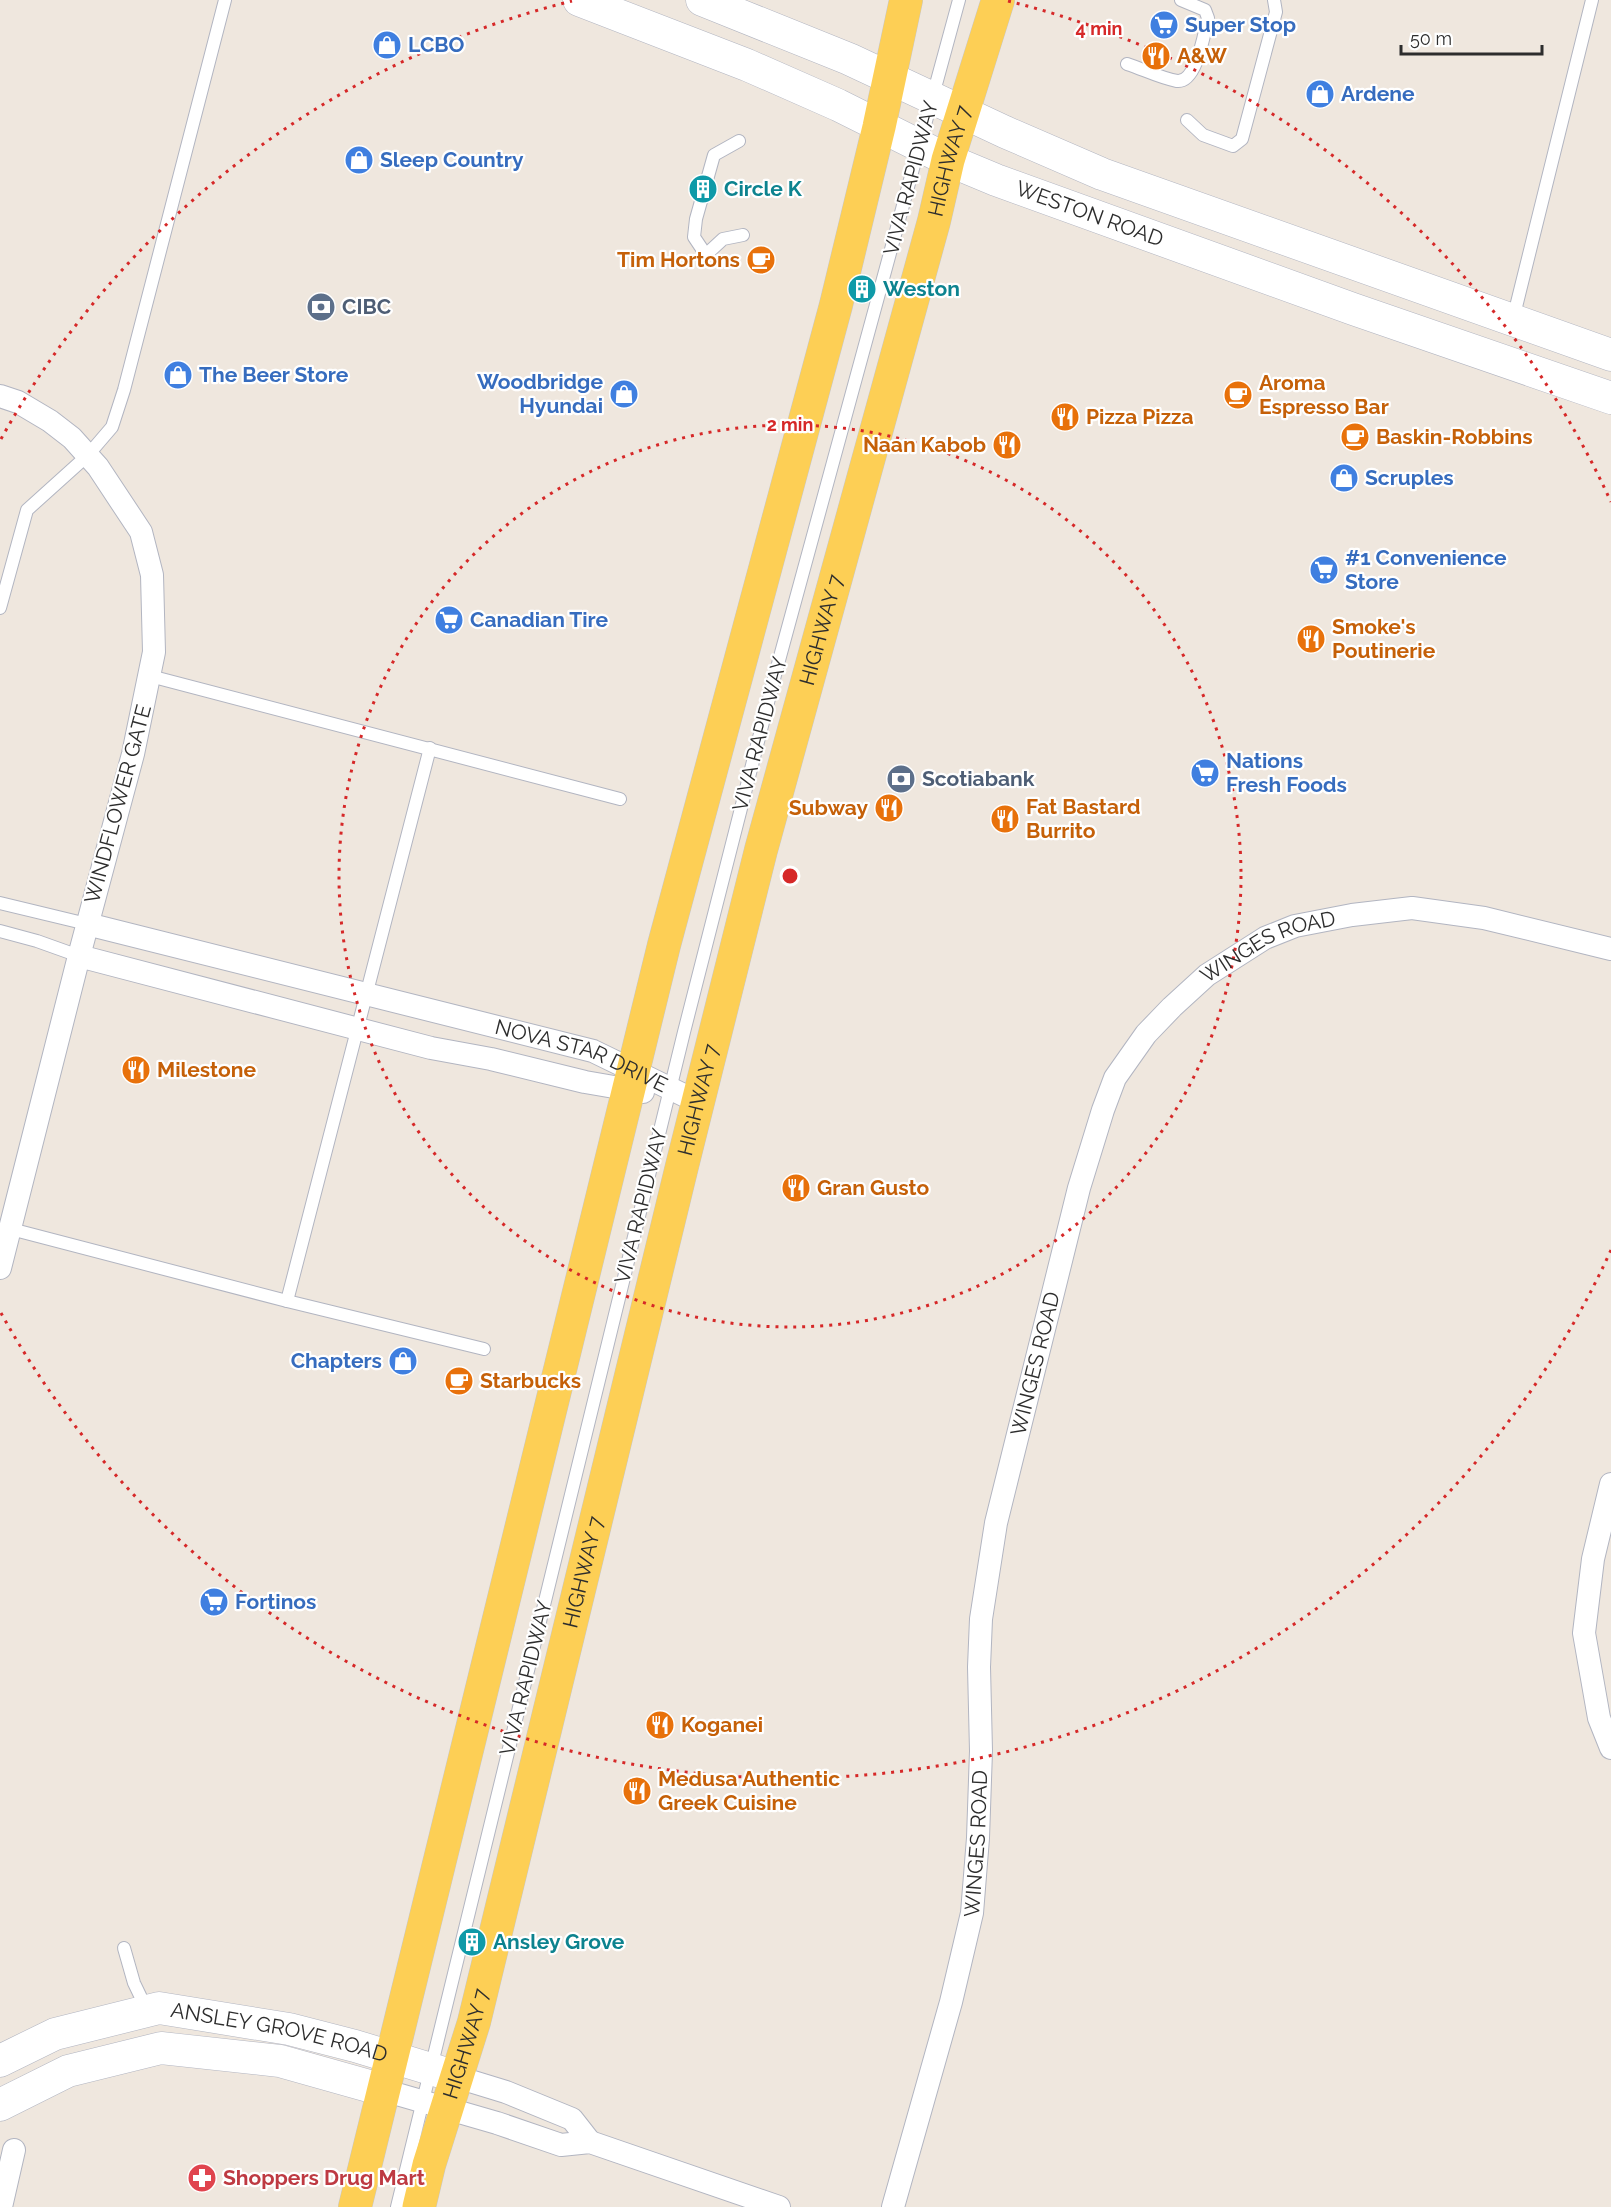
<svg xmlns="http://www.w3.org/2000/svg" width="1611" height="2207" font-family="Raleway,sans-serif">
<rect width="100%" height="100%" fill="#efe7de"/>
<g fill="none" stroke-linecap="round" stroke-linejoin="round">
<!-- lane casing -->
<g stroke="#b2b5c1" stroke-width="14">
<g id="lane">
<path d="M1127,64C1143,69 1160,78 1177,81C1197,83 1204,33 1208,18L1205,10L1181,0"/>
<path d="M1187,120L1203,135L1233,146L1242,139L1276,12L1274,0"/>
<path d="M739,141L714,155L696,219L694,237L704,252L710,251L723,239L743,235"/>
<path d="M1513,319L1592,0"/>
<path d="M0,608L27,510L88,455L112,427L124,390L225,0"/>
<path d="M150,676L620,799"/>
<path d="M0,903L87,924"/>
<path d="M0,931L37,941L79,956"/>
<path d="M7,1228L287,1301L430,748"/>
<path d="M287,1301L484,1349"/>
<path d="M124,1948L134,1983L147,2010"/>
<path d="M397,2207L684,1032L775,675L959,0"/>
</g>
</g>
<!-- street casing -->
<g stroke="#b2b5c1" stroke-width="24">
<g id="street">
<path d="M0,396L18,402L50,421L72,438L98,467L141,532L152,575L154,652L133,754L79,956L0,1268"/>
<path id="s1" d="M87,924L593,1051L698,1102"/>
<path d="M79,956L431,1048L491,1059L585,1082L643,1092"/>
<path d="M1611,1484L1593,1559L1584,1633L1599,1718L1611,1748"/>
<path d="M457,2077L506,2092L572,2119L590,2142"/>
<path d="M383,2090L497,2123L561,2145L590,2142L779,2207"/>
<path d="M1,2207L14,2150"/>
<path id="s2" d="M893,2207L951,2002L972,1913L978,1838L981,1751L979,1667L981,1619L996,1523L1079,1188L1103,1110L1115,1078L1146,1034L1172,1007L1207,975L1265,938L1295,926L1352,915L1412,908L1484,918L1611,949"/>
</g>
</g>
<!-- secondary casing -->
<g stroke="#b2b5c1" stroke-width="33">
<g id="secondary">
<path id="s3" d="M579,0L747,65L838,105L948,160L996,180L1353,309L1611,398"/>
<path d="M702,0L849,59L1005,132L1102,174L1611,355"/>
<path id="s4" d="M0,2061L55,2034L159,2008L289,2029L355,2046L457,2077"/>
<path d="M0,2105L68,2071L161,2048L280,2061L383,2090"/>
</g>
</g>
<!-- primary casing -->
<g stroke="#c8c8c8" stroke-width="34">
<g id="primary">
<path d="M355,2207L664,945L836,305L879,127L906,0"/>
<path id="s5" d="M419,2207L429,2165L474,2022L682,1166L761,850L934,221L948,160L998,0"/>
</g>
</g>
<!-- lane -->
<use href="#lane" stroke="#fff" stroke-width="12"/>
<!-- street -->
<use href="#street" stroke="#fff" stroke-width="22"/>
<!-- secondary -->
<use href="#secondary" stroke="#fff" stroke-width="32"/>
<!-- primary -->
<use href="#primary" stroke="#fdcf55" stroke-width="33"/>
</g>
<!-- distance rings -->
<g fill="none" stroke="#d62828" stroke-width="3" stroke-dasharray="3 6">
<circle cx="790" cy="876" r="451"/>
<path d="M1611 1250A902 902 0 0 1 1 1313M1 439A902 902 0 0 1 572 1M1008 1A902 902 0 0 1 1611 502"/>
</g>
<!-- icons -->
<defs>
<g id="supermarket-disc" transform="scale(1.5)"><circle r="9.5" fill="#3f7fe0" stroke="#fff"/><path d="M-6-5.5h2.5l.6 2H6L4.5 2H-2.5L-4.4-4H-6ZM-1.5 3.2a1.3 1.3 0 1 0 .1 0ZM3 3.2a1.3 1.3 0 1 0 .1 0Z" fill="#fff"/></g>
<g id="shop-disc" transform="scale(1.5)"><circle r="9.5" fill="#3f7fe0" stroke="#fff"/><path d="M-5-2.5h2.3a2.7 3.5 0 0 1 5.4 0H5L5.5 6h-11ZM-1.5-2.5h3a1.5 2.3 0 0 0-3 0Z" fill="#fff"/></g>
<g id="restaurant-disc" transform="scale(1.5)"><circle r="9.5" fill="#e8710a" stroke="#fff"/><path d="M-5-6h1v4h1v-4h1v4h1v-4h1v5L-1.5 .5V6h-2V.5L-5-1ZM5-6V6H3V1.5H1.5Q1.5-4 5-6Z" fill="#fff"/></g>
<g id="building-disc" transform="scale(1.5)"><circle r="9.5" fill="#0f9aa8" stroke="#fff"/><path d="M-4-6H4V6H1V3H-1V6H-4ZM-2.5-4.3h1.7v1.8h-1.7ZM.8-4.3h1.7v1.8H.8ZM-2.5-1h1.7V.8h-1.7ZM.8-1h1.7V.8H.8Z" fill="#fff"/></g>
<g id="cafe-disc" transform="scale(1.5)"><circle r="9.5" fill="#e8710a" stroke="#fff"/><path d="M-5.5-4.5H6V0H3Q3 3.5 0 3.5H-2.5Q-5.5 3.5-5.5 0ZM3-3.2v2h1.7v-2ZM-6 4.5H4V6H-6Z" fill="#fff"/></g>
<g id="bank-disc" transform="scale(1.5)"><circle r="9.5" fill="#5c6f8a" stroke="#fff"/><path d="M-6-4H6V4H-6ZM0-2.3a2.3 2.3 0 1 0 0 4.6a2.3 2.3 0 1 0 0-4.6Z" fill="#fff"/></g>
<g id="pharmacy-disc" transform="scale(1.5)"><circle r="9.5" fill="#e0444e" stroke="#fff"/><path d="M-2-6h4v4h4v4h-4v4h-4v-4h-4v-4h4Z" fill="#fff"/></g>
</defs>
<g fill-rule="evenodd">
<use href="#supermarket-disc" x="1164" y="25"/>
<use href="#shop-disc" x="387" y="45"/>
<use href="#restaurant-disc" x="1156" y="56"/>
<use href="#shop-disc" x="1320" y="94"/>
<use href="#shop-disc" x="359" y="160"/>
<use href="#building-disc" x="703" y="189"/>
<use href="#cafe-disc" x="761" y="260"/>
<use href="#building-disc" x="862" y="289"/>
<use href="#bank-disc" x="321" y="307"/>
<use href="#shop-disc" x="178" y="375"/>
<use href="#shop-disc" x="624" y="394"/>
<use href="#cafe-disc" x="1238" y="395"/>
<use href="#restaurant-disc" x="1065" y="417"/>
<use href="#cafe-disc" x="1355" y="437"/>
<use href="#restaurant-disc" x="1007" y="445"/>
<use href="#shop-disc" x="1344" y="478"/>
<use href="#supermarket-disc" x="1324" y="570"/>
<use href="#supermarket-disc" x="449" y="620"/>
<use href="#restaurant-disc" x="1311" y="639"/>
<use href="#supermarket-disc" x="1205" y="773"/>
<use href="#bank-disc" x="901" y="779"/>
<use href="#restaurant-disc" x="889" y="808"/>
<use href="#restaurant-disc" x="1005" y="819"/>
<use href="#restaurant-disc" x="136" y="1070"/>
<use href="#restaurant-disc" x="796" y="1188"/>
<use href="#shop-disc" x="403" y="1361"/>
<use href="#cafe-disc" x="459" y="1381"/>
<use href="#supermarket-disc" x="214" y="1602"/>
<use href="#restaurant-disc" x="660" y="1725"/>
<use href="#restaurant-disc" x="637" y="1791"/>
<use href="#building-disc" x="472" y="1942"/>
<use href="#pharmacy-disc" x="202" y="2178"/>
</g>
<g text-anchor="middle" stroke-width="4.5" stroke-linejoin="round" paint-order="stroke">
<!-- shop labels -->
<g font-size="21" font-weight="bold" fill="#366cbe" stroke="#fff" text-anchor="start">
<text x="1185" y="32">Super Stop</text>
<text x="408" y="52">LCBO</text>
<text x="1341" y="101">Ardene</text>
<text x="380" y="167">Sleep Country</text>
<text x="199" y="382">The Beer Store</text>
<text x="603" y="389" text-anchor="end">Woodbridge<tspan x="603" dy="24">Hyundai</tspan></text>
<text x="1365" y="485">Scruples</text>
<text x="1345" y="565">#1 Convenience<tspan x="1345" dy="24">Store</tspan></text>
<text x="470" y="627">Canadian Tire</text>
<text x="1226" y="768">Nations<tspan x="1226" dy="24">Fresh Foods</tspan></text>
<text x="382" y="1368" text-anchor="end">Chapters</text>
<text x="235" y="1609">Fortinos</text>
</g>
<!-- food labels -->
<g font-size="21" font-weight="bold" fill="#c56008" stroke="#fff" text-anchor="start">
<text x="1177" y="63">A&amp;W</text>
<text x="740" y="267" text-anchor="end">Tim Hortons</text>
<text x="1259" y="390">Aroma<tspan x="1259" dy="24">Espresso Bar</tspan></text>
<text x="1086" y="424">Pizza Pizza</text>
<text x="1376" y="444">Baskin-Robbins</text>
<text x="986" y="452" text-anchor="end">Naan Kabob</text>
<text x="1332" y="634">Smoke's<tspan x="1332" dy="24">Poutinerie</tspan></text>
<text x="1026" y="814">Fat Bastard<tspan x="1026" dy="24">Burrito</tspan></text>
<text x="868" y="815" text-anchor="end">Subway</text>
<text x="157" y="1077">Milestone</text>
<text x="817" y="1195">Gran Gusto</text>
<text x="480" y="1388">Starbucks</text>
<text x="681" y="1732">Koganei</text>
<text x="658" y="1786">Medusa Authentic<tspan x="658" dy="24">Greek Cuisine</tspan></text>
</g>
<!-- street labels -->
<g font-size="21" fill="#2d2d2d" stroke="#fff">
<text dy="7" stroke="none"><textPath href="#s5" startOffset="2114">HIGHWAY 7</textPath></text>
<text transform="translate(911 178) rotate(-75)" y="7">VIVA RAPIDWAY</text>
<text dy="7" stroke="none"><textPath href="#s3" startOffset="554">WESTON ROAD</textPath></text>
<text dy="7" stroke="none"><textPath href="#s5" startOffset="1628">HIGHWAY 7</textPath></text>
<text transform="translate(760 734) rotate(-75)" y="7">VIVA RAPIDWAY</text>
<text transform="translate(118 804) rotate(-75)" y="7">WINDFLOWER GATE</text>
<text dy="7" stroke="none"><textPath href="#s2" startOffset="1364">WINGES ROAD</textPath></text>
<text dy="7" stroke="none"><textPath href="#s1" startOffset="512">NOVA STAR DRIVE</textPath></text>
<text dy="7" stroke="none"><textPath href="#s5" startOffset="1142">HIGHWAY 7</textPath></text>
<text transform="translate(641 1206) rotate(-76)" y="7">VIVA RAPIDWAY</text>
<text dy="7" stroke="none"><textPath href="#s2" startOffset="860">WINGES ROAD</textPath></text>
<text dy="7" stroke="none"><textPath href="#s5" startOffset="656">HIGHWAY 7</textPath></text>
<text transform="translate(526 1678) rotate(-76)" y="7">VIVA RAPIDWAY</text>
<text dy="7" stroke="none"><textPath href="#s2" startOffset="374">WINGES ROAD</textPath></text>
<text dy="7" stroke="none"><textPath href="#s4" startOffset="291">ANSLEY GROVE ROAD</textPath></text>
<text dy="7" stroke="none"><textPath href="#s5" startOffset="170">HIGHWAY 7</textPath></text>
</g>
<!-- culture labels -->
<g font-size="21" font-weight="bold" fill="#0d838f" stroke="#fff" text-anchor="start">
<text x="724" y="196">Circle K</text>
<text x="883" y="296">Weston</text>
<text x="493" y="1949">Ansley Grove</text>
</g>
<!-- service labels -->
<g font-size="21" font-weight="bold" fill="#4e5e75" stroke="#fff" text-anchor="start">
<text x="342" y="314">CIBC</text>
<text x="922" y="786">Scotiabank</text>
</g>
<!-- health labels -->
<g font-size="21" font-weight="bold" fill="#be3a42" stroke="#fff" text-anchor="start">
<text x="223" y="2185">Shoppers Drug Mart</text>
</g>
</g>
<circle cx="790" cy="876" r="9" fill="#d62828" stroke="#fff" stroke-width="3"/>
<g font-size="18" text-anchor="middle" font-weight="bold" fill="#d62828" stroke="#fff" stroke-width="4.5" stroke-linejoin="round" paint-order="stroke">
<text x="1099" y="35">4 min</text>
<text x="790" y="431">2 min</text>
</g>
<!-- scale -->
<path d="M1401 45v9h141v-9" fill="none" stroke="#2d2d2d" stroke-width="3"/>
<text x="1410" y="45" font-size="18" fill="#2d2d2d" stroke="#ffffff" stroke-width="4.5" paint-order="stroke">50 m</text>
</svg>
